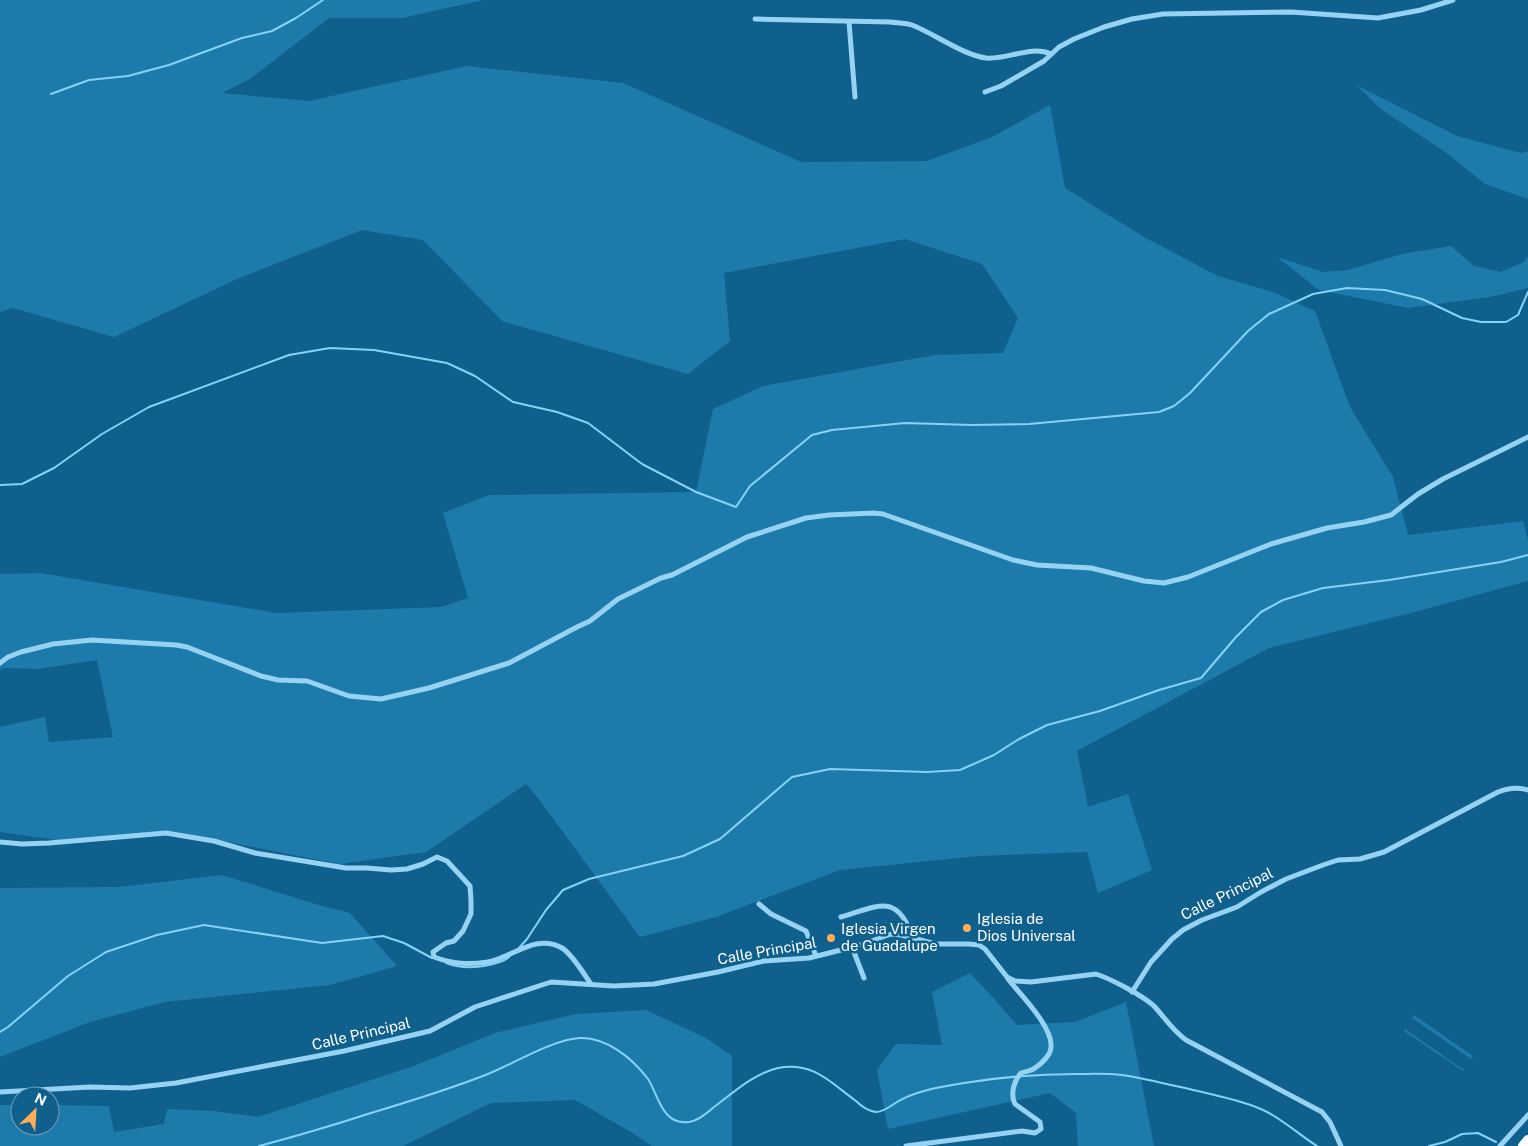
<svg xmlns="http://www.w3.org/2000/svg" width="1528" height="1146" font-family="'Public Sans',sans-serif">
<rect width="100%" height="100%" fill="#0f608d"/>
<!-- green -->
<g fill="#1d7bab">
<path d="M0,0H483L402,18H329L250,79L222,93L309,101L467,66L623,83L801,162L927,161L992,137L1050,105L1065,188L1144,237L1218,276L1273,292L1315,311L1350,407L1393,477L1408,535L1523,521L1528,540V581L1415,612L1269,648L1077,751L1088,807L1128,794L1152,870L1098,893L1087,852L978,856L840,870L716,917L640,937L538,798L526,784L426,852L340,864L171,831L64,841L0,832V727L45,717L49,742L113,737L97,660L38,669L4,668L0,670V574L40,573L277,613L441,607L468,598L443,513L489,495L696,492L713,409L763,386L935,355L1003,353L1018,318L982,264L905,239L724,273L730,341L688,374L502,321L423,240L362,230L237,279L114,337L13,308L0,312Z"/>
<path d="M1356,85L1457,136L1521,153L1528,151V199L1485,184L1448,154L1381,109Z"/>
<path d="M1451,246L1474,266L1501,272L1524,262L1528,256V288L1490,297L1408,308L1319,290L1277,257L1323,272L1348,270L1402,254Z"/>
<path d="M222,875L322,906L350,913L397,966L330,985L165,1002L90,1022L0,1057V888L119,887Z"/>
<path d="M970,973L997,1002L1017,1025L1075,1022L1126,1002L1154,1146H1078L1076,1113L1050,1093L888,1129L877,1070L896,1044L942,1045L932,992Z"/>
<path d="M646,1010L706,1038L732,1056V1146H652L631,1132L575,1100L491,1103L403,1146H0V1105H20V1126H50V1105L109,1106L114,1132L164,1124L167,1109L214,1111L258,1117L414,1066L495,1033L576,1014Z"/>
<path d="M1414,1015L1473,1056L1471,1059L1412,1018Z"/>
<path d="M1405,1029L1464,1070L1463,1071L1404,1031Z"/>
</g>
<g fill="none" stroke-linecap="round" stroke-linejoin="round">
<!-- stream -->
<g stroke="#87d2f7" stroke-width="2">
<path d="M51,94L89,80L128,76L169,65L242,38L272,31L296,18L323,0"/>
<path d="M0,485L22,484L54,468L102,434L149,407L289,355L330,348L374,350L447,363L475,376L513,402L557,412L588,423L642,464L696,492L736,507L750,486L812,435L832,430L905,423L972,425L1029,424L1159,412L1174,406L1190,393L1248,331L1269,314L1313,294L1347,288L1385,290L1422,299L1462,318L1481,322H1506L1518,315L1528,292"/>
<path d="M519,948L527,939L546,910L563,890L589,879L683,856L720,839L792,777L830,769L927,772L960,770L994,755L1019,739L1047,725L1100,711L1159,690L1201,678L1236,637L1261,612L1283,600L1323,588L1389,580L1501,562L1528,555"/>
<path d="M446,963C463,969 476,968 493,964C499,962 506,961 510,956"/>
<path d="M0,1032L8,1027L68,976L106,952L157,935L204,925L322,943L383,936L404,943L432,958"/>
<path d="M259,1146C297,1136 334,1125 371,1113C411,1101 450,1089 488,1074C513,1064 554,1039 580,1038C607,1037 633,1059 648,1079C658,1094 662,1126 689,1122C698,1121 707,1113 714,1107C734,1092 753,1074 778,1068C813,1061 831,1083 856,1101C861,1106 869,1111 876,1112C884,1112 890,1106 897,1102C917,1090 941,1087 964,1083C1001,1077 1038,1074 1075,1074C1090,1074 1106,1073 1122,1075C1148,1079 1175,1086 1202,1092C1222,1097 1244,1101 1263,1110C1283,1119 1299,1135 1317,1146"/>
<path d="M1429,1146L1445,1142L1462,1134L1478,1133L1496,1142"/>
</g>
<!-- street -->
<g stroke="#96d3f3" stroke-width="5">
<path d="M755,19L890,22C897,23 906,23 912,25C935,34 963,55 986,58C1007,60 1031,45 1051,54"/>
<path d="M849,22L855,97"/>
<path d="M985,92L1001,86L1044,61L1059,47L1074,39L1104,27L1132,19L1163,14L1291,12L1378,18L1421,10L1453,0"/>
<path d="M0,663L8,657L21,652L53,644L92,640L176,645L187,647L261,676L278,680L307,681L349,696L381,699L429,688L509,663L577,627L590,621L618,599L661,578L672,575L747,537L806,518L829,515L874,513L883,514L1013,560L1037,565L1091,568L1144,581L1164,583L1188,577L1271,544L1327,528L1364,522L1391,515L1418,494L1443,479L1528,437"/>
<path d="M0,842L22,844L49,843L166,833L214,841L255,853L346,868H367L391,870L407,869L423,864L437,857L447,861L470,886L471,901V914L463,931L454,941L446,943L433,952L434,957C453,964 468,965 488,962C512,958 535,933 562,948C572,954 584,974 591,984"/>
<path d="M759,904L771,914L806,931L816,956"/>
<path d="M841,917C879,906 897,892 913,938"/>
<path d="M852,947L864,978"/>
<path d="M1132,992L1151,962L1172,939L1183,930L1202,920L1237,907L1261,892L1286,879L1323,865L1338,860L1360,859L1384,852L1498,792C1508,788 1518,787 1528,790"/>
<path d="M0,1092L90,1087L130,1088L176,1083L344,1051L430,1031L475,1007L551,982L614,986L654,984L718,972L764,961L809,958L857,946L891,934L901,935L936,944H969L979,945L985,949L1007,977L1015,981L1031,982L1096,974C1111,979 1142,995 1154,1006C1165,1018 1173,1031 1186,1040L1322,1112L1330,1122L1341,1146"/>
<path d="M906,1146L1022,1131L1035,1133L1041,1129L1040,1122L1015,1104C1010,1094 1014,1081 1021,1073C1026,1071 1030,1072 1035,1068C1041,1064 1051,1055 1051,1047C1053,1027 1020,994 1008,979"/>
<path d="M1500,1146L1528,1115"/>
</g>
<!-- highway -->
<path stroke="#fff" stroke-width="10" d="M1523,1146L1528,1140"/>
</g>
<!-- markers -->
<g fill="#ffac58" stroke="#0f608d" stroke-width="2">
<circle cx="967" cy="928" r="5"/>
<circle cx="831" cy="938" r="5"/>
</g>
<g text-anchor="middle" stroke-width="5" stroke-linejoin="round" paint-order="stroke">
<!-- street labels -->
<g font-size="15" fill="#fff" stroke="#0f608d">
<text transform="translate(1227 894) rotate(-26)" y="5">Calle Principal</text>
<text transform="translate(767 951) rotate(-10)" y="5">Calle Principal</text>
<text transform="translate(361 1034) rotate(-13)" y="5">Calle Principal</text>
</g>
<!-- poi labels -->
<g font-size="15" fill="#fff" stroke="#0f608d" text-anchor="start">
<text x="977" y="924">Iglesia de<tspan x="977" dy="17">Dios Universal</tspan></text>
<text x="841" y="934">Iglesia Virgen<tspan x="841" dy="17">de Guadalupe</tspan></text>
</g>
</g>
<!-- north arrow -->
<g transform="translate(35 1111) rotate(25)"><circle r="24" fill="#0f608d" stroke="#6fa0bb"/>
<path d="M0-4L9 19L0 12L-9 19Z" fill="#ffac58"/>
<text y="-8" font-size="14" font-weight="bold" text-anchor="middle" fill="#ffffff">N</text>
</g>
</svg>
